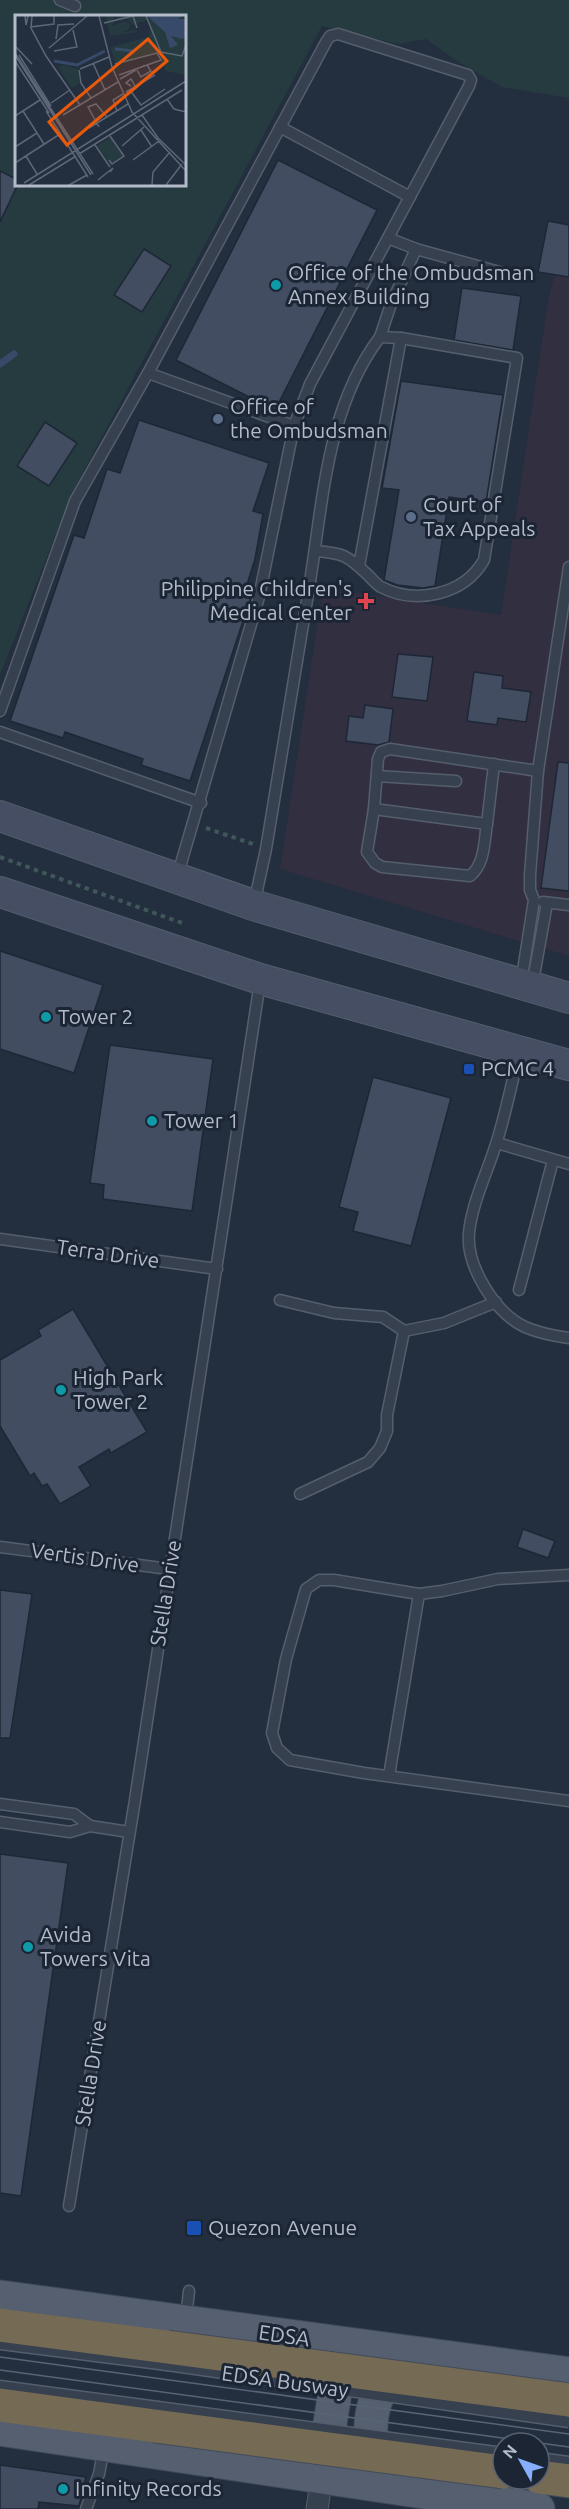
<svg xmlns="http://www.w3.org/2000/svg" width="569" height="2509" font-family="Ubuntu,sans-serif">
<rect width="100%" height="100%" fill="#232e3f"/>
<!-- medical -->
<path fill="#322f40" d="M569,269V956L280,869L323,588L501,615L548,301L554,277Z"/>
<!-- green -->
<path fill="#253b40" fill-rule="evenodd" d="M0,0H569V98L502,87L460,63L426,39L398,44L322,26L73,491L0,675ZM16,16H184V184H16Z"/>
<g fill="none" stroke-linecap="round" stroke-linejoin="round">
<!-- stream -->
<path stroke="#384a69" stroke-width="7" d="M0,364L14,354"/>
</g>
<!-- building -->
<g fill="#424d61" stroke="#1e2736" stroke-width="1.5">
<path d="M278,160L377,210L275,410L176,360Z"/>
<path d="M0,171L16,179L18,184L0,222Z"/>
<path d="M548,221L569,225V277L538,272Z"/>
<path d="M144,249L171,266L142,312L114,295Z"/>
<path d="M462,288L521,296L513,350L454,340Z"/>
<path d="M401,381L503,395L486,502L449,497L435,586L423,588L397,585L384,580L399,490L382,488Z"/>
<path d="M139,420L269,463L253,511L263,514L255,559L244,594L251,597L190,781L141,765L143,759L65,732L63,738L10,721L74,535L84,538L107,469L120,473Z"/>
<path d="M45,422L77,443L49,486L17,466Z"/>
<path d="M398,654L433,657L427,701L392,697Z"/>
<path d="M474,672L503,676L502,688L531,692L526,722L498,718L497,725L467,721Z"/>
<path d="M365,705L393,709L389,742L378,745L346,741L349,716L363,718Z"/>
<path d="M558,762L569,763V891L541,888Z"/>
<path d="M0,951L103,985L74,1073L0,1049Z"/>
<path d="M110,1045L213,1059L192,1211L103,1199L104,1185L90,1183Z"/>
<path d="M373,1077L451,1098L411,1246L353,1231L358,1212L339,1207Z"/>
<path d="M73,1309L147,1432L111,1453L109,1449L79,1467L91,1486L60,1504L47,1484L42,1486L34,1473L30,1476L0,1426V1360L41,1336L38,1330Z"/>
<path d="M523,1529L555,1541L548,1558L517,1547Z"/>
<path d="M0,1590L32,1594L10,1738H0Z"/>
<path d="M0,1854L68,1863L21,2196L0,2193Z"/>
<path d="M0,2465L86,2477L79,2506L39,2502L38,2509H0Z"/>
</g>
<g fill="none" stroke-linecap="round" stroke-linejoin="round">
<!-- lane casing -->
<g stroke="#555e6d" stroke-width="13">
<g id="lane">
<path d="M60,0L75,6"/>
<path d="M280,127L410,197"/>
<path d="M388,238L416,249L510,275"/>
<path d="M380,337L391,304L416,249"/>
<path d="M148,373L294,426"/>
<path d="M359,566L401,338"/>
<path d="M0,711L75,501L148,373L326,42L330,36L338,34L468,75L471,80L469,86L310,384L294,426L259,597L177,877"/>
<path d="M0,732L201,803"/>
<path d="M377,776L456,781"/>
<path d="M374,809L487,824L494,764"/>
<path d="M487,824C484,842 485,864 470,876L382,867L375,863L367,852L374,809L378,759L381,752L390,749L538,771"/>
<path d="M543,902L569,905"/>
<path d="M254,904L266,849C280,762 295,675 309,588C323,503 326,408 380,337L401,338L517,358L484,560C464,595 416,605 381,587C377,585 372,579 368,575C347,555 343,553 315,551"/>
<path d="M521,983L534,900L530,890V875L538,771L569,567"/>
<path d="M532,987L547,903"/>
<path d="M519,1053C512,1082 506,1112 497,1141C488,1171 472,1202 469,1233C466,1266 495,1313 525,1327C539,1333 554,1336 569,1338"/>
<path d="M497,1143L569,1164"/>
<path d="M0,1239L217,1269"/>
<path d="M519,1290L553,1160"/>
<path d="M280,1300L334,1313L383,1317L404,1331L444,1323L496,1302"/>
<path d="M300,1494L368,1462L380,1448L387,1431V1415L404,1331"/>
<path d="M0,1547L169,1569"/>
<path d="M569,1575L498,1579L442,1591L419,1594L334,1580H319L306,1589L286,1659L272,1733L277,1748L290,1760L364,1773L569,1801"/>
<path d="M389,1776L419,1594"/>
<path d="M0,1804L74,1814L90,1826"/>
<path d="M0,1822L70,1832L90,1826L129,1832"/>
<path d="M69,2206L135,1800L260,982"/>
<path d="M186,2319L189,2291"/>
<path d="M0,2344L167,2365"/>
<path d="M0,2386L158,2407"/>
<path d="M539,2458L569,2462"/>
<path d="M86,2509L99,2474L104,2447"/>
</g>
</g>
<!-- street casing -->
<g stroke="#555e6d" stroke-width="23">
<path id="street" d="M317,2509L322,2477"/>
</g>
<!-- secondary casing -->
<g stroke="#555e6d" stroke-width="32">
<g id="secondary">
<path d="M0,816L253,905L569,998"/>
<path d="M0,892L260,979L569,1065"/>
</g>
</g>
<!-- primary casing -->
<g stroke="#404958" stroke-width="35">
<g id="primary">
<path d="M0,2297L569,2374"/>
<path d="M0,2429L538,2509"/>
<path d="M323,2467L337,2380V2367L329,2351"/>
<path d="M382,2471C362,2436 369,2389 403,2364"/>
</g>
</g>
<!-- highway casing -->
<g stroke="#424b5a" stroke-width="35">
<g id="highway">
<path d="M0,2325L167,2347"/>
<path d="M0,2405L155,2426"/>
<path d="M539,2477L569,2481"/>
</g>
</g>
<!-- path -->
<g stroke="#40575a" stroke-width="4" stroke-dasharray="4.5 4.5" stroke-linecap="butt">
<path d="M206,828L253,844"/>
<path d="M0,857L182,923"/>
</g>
<!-- lane -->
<use href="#lane" stroke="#37404f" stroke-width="10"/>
<!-- street -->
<use href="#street" stroke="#37404f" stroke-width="21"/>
<!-- secondary -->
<use href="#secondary" stroke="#454e62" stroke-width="30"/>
<!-- primary -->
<use href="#primary" stroke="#555f6f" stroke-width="33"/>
<!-- highway -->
<use href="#highway" stroke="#756a54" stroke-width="33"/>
<!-- tram -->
<g stroke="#596376" stroke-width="1.5">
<path d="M0,2357L569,2434"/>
<path d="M0,2370L569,2447"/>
</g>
<!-- lane-bridge casing -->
<g stroke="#555e6d" stroke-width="13" stroke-linecap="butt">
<g id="lane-bridge">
<path d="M167,2365L569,2422"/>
<path d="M158,2407L503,2453"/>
</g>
</g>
<!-- highway-bridge casing -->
<g stroke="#424b5a" stroke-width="35" stroke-linecap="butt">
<g id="highway-bridge">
<path d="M167,2347L569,2400"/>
<path d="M155,2426L503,2472"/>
</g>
</g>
<!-- lane-bridge -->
<use href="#lane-bridge" stroke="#37404f" stroke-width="10"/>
<!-- highway-bridge -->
<use href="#highway-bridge" stroke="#756a54" stroke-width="33"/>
</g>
<!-- markers -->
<g fill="#0f9aa8" stroke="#1c2534" stroke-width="2">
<circle cx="276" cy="285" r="6"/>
<circle cx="46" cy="1017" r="6"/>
<circle cx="152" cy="1121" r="6"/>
<circle cx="61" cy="1390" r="6"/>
<circle cx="28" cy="1947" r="6"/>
<circle cx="63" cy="2489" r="6"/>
</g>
<g fill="#5c6f8a" stroke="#1c2534" stroke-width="2">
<circle cx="218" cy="419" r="6"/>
<circle cx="411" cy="517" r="6"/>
</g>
<path fill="#e0444e" stroke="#1c2534" stroke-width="2" d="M363 592h6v6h6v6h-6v6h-6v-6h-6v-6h6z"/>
<g fill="#1a4fb4" stroke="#1c2534" stroke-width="2">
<rect x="463" y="1063" width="12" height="12" rx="3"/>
<rect x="186" y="2220" width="16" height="16" rx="3"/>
</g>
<g text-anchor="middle" stroke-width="6" stroke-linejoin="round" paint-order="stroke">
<!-- poi labels -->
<g font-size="21" fill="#b3bbca" stroke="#1c2534" text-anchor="start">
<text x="288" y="280">Office of the Ombudsman<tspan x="288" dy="24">Annex Building</tspan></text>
<text x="230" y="414">Office of<tspan x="230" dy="24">the Ombudsman</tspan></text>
<text x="423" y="512">Court of<tspan x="423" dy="24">Tax Appeals</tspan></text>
<text x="352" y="596" text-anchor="end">Philippine Children's<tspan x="352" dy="24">Medical Center</tspan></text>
<text x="58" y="1024">Tower 2</text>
<text x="481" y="1076">PCMC 4</text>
<text x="164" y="1128">Tower 1</text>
<text x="73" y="1385">High Park<tspan x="73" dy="24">Tower 2</tspan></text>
<text x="40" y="1942">Avida<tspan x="40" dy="24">Towers Vita</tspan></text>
<text x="208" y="2235">Quezon Avenue</text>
<text x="75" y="2496">Infinity Records</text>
</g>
<!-- street labels -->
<g font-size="21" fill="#b3bbca" stroke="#1c2534">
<text transform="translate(108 1254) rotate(8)" y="7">Terra Drive</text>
<text transform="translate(85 1558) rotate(8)" y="7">Vertis Drive</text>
<text transform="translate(166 1593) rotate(-81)" y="7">Stella Drive</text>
<text transform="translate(91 2073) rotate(-81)" y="7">Stella Drive</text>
<text transform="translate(284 2336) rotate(8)" y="7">EDSA</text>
<text transform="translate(285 2382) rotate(8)" y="7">EDSA Busway</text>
</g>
</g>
<!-- overview -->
<g transform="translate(15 15)">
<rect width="171" height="171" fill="#232e3f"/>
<path d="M91,1H98L99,5L106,1H103H171V60L151,56L142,38L100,48L95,32L134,22L135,12L133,5L117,10L112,4L99,6L97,11L110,6L115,9L113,15L105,18L119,15L123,17L95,21ZM48,50L63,54L65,68L57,73L43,52ZM96,122L110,141L96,150L82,131Z" fill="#253b40"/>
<path d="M132,1H167L163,4H171V22L167,24L156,21L163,30L155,33L150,17Z" fill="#384a69"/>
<path fill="none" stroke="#384a69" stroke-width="3" d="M100,34L119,36M39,46L62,50L90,36"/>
<path fill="none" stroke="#5d6677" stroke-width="1.5" d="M10,1L11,10L13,1M17,1L16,13L31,41L65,90M84,1L97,52L117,97L171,156M131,1L146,37L167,41L171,30M89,8L118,1L122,13M15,12L39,9V1M41,24L43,10L59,9M1,32L17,49M34,33L72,1M39,36L62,32L58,15M0,38L78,159M0,40L76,160M4,40L36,91M0,46L34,98M78,48L90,75M100,49L142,38L146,45L104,60M65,54L94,42M64,55L66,68L76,83M122,55L126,62L136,56L132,50L128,51M105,64L121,55M116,71L111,68L116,64L120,71M115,75L126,90L150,74M111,77L140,60M152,84L159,94L171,97M36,88L55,75M8,96L29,129M31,96L73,162M102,96L98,85L108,79M48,100L103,67M127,100L143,123L171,150M0,101L25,85M84,112L73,92L81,89L92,102M74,113L113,89M126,115L137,132M80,130L95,152M107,131L129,112M0,132L22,118M64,139L167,75M11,141L22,159M94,145L97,149L109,141L95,121M118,145L144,126M0,148L45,119M83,165L98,153L95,157M9,168L171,66M14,170L61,141M54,170L72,160M137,170L138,157L155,137M151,170L167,149"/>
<path fill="#e8590c" fill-opacity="0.15" stroke="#e8590c" stroke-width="3" d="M133,24L152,46L52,130L34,107Z"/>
<rect width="171" height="171" fill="none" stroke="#b3bbca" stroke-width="3"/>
</g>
<!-- north arrow -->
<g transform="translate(521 2461) rotate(310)"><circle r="28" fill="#1c2534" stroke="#586170" stroke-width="1.5"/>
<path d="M0-4.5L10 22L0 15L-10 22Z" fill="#86aefc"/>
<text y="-9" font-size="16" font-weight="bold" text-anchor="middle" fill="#b3bbca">N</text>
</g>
</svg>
